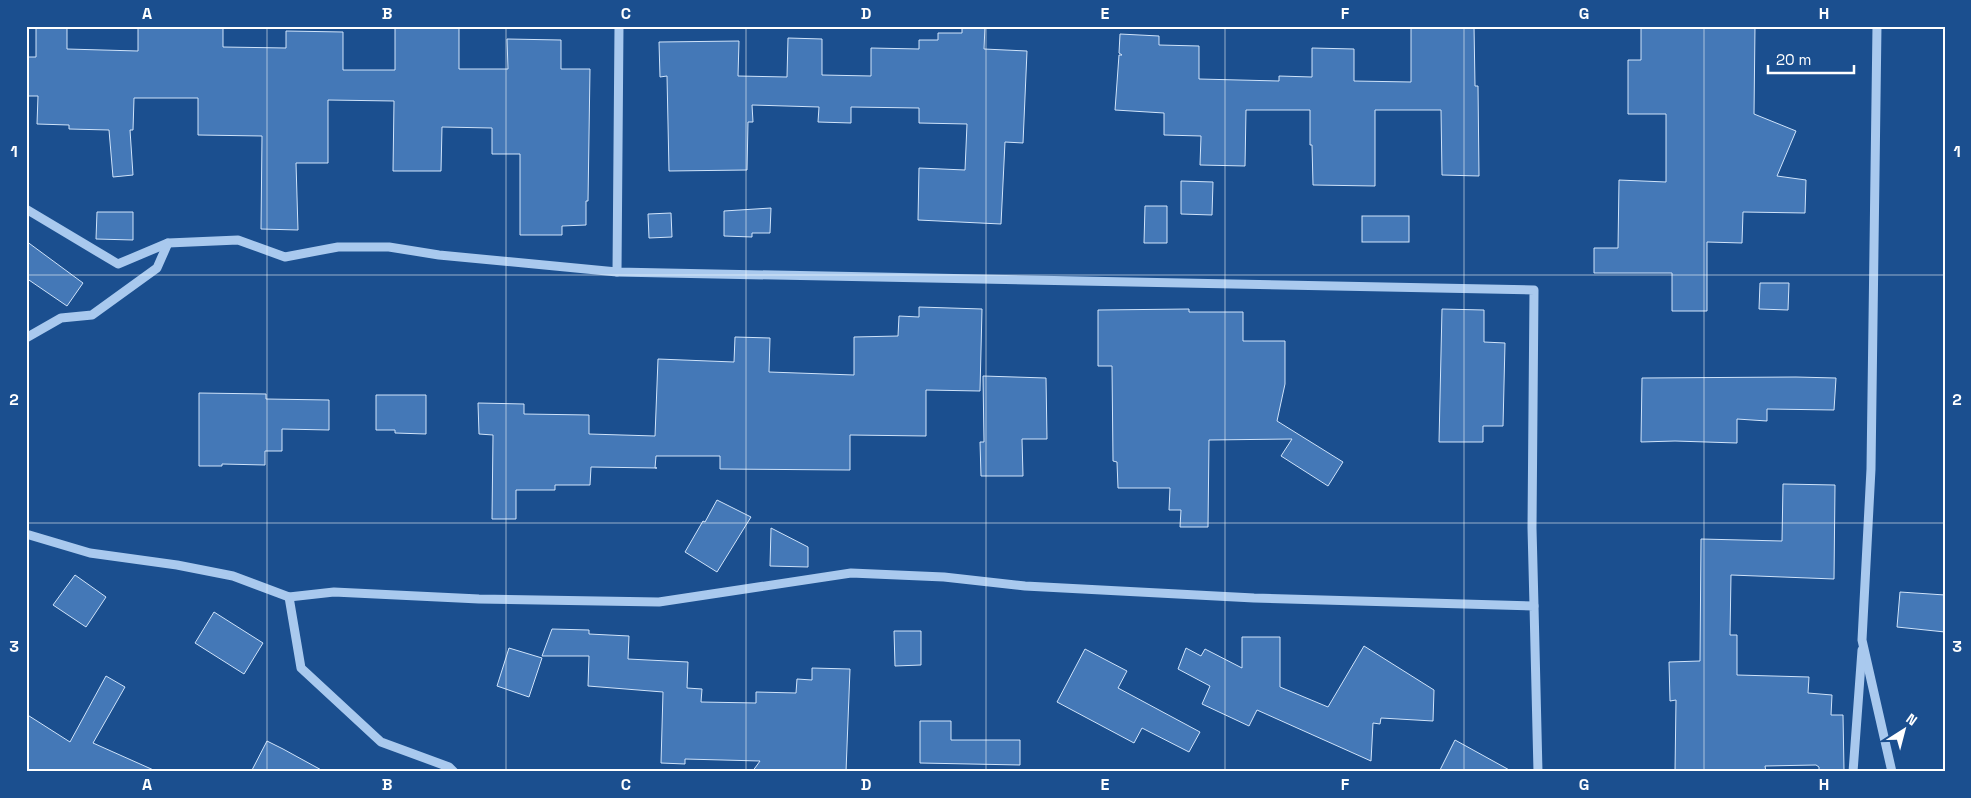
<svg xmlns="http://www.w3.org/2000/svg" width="1971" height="798" font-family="'Space Grotesk',sans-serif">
<rect width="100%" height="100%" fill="#1b4f8f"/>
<!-- building -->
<g fill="#4478b7" stroke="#cfe3fa">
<path d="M36,26H67V49L138,51V26H223V47L286,48V31L343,32V70H395V26H459V69H508L507,39L561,40V69H590L588,201H586V225L562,226V235H520V154H492V128L442,127L441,171H393L394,101L328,100V163H296L298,230L261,229L262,136L198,135V98H134L133,130H130L133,175L113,177L109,130L69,129V125L37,124L38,96H26V57H36Z"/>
<path d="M962,26H985L984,49L1027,51L1023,143L1005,142L1001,224L918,220L919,168L965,170L967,124L919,123V108L851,107V123L818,122L819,107L752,105L753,122H748L747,170L669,171L667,76L660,77L659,42L739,41L738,76L787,77L788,38L822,39V75L871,76V48L919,49V40H938V33H962Z"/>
<path d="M1474,26L1475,86H1478L1479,176L1442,175L1441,110H1375V186L1313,185L1312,145H1310V110H1246L1245,166L1200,165L1201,136L1164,135V113L1115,110L1119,55H1122L1119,53L1120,34L1159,36V45L1199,46V79L1279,81V76L1312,77V48L1354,49V81L1411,82V27Z"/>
<path d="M1641,26H1755L1754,114L1796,131L1777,176L1806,180L1805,213L1743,212L1742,243L1707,242V311H1672V273H1594V248H1618L1619,180L1666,182V114H1628V60H1641Z"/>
<path d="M1181,181L1213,182L1212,215L1181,214Z"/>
<path d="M1145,206H1167V243H1144Z"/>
<path d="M771,208L770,233H752V237L724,236V211Z"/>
<path d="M97,212H133V240L96,239Z"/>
<path d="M671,213L672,237L649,238L648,214Z"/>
<rect x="1362" y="216" width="47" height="26"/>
<path d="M26,241L83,283L67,306L26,278Z"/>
<path d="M1760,283H1789L1788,310L1759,309Z"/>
<path d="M919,307L982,309L980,391L926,390V436L850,435V470L720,469V456H656L655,468H657L591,467L590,485H555V490H516V519H492L493,435L479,434L478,403L524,404V414L589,415V434L655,436L658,359L734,362L735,337L770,338L769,372L854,375V337L898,336L899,316L919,317Z"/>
<path d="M1189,309V312H1243V341H1285V384L1277,421L1343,462L1328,486L1281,456L1292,439L1209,440L1208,527H1180L1181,510H1169L1170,488H1118L1117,462L1113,461L1112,366H1098V310Z"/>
<path d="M1442,309L1484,310V342L1505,343L1503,426H1483V442H1439Z"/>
<path d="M983,376L1046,378L1047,439H1022L1023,476H981L980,442H984Z"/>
<path d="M1796,377L1836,378L1834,410L1767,409V421L1737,419V443L1675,441L1641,442L1642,378Z"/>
<path d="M199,393L266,394V399L329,400V430L282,429V451H265V465L222,464V466H199Z"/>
<path d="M376,395H426V434L395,433V430H376Z"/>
<path d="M1783,484L1835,485L1834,579L1731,575L1730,635H1737V675L1809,677L1808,693L1832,695L1831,715H1843L1844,770H1819V767L1816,765L1765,766L1766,772H1675L1676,700L1670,701L1669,662L1700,661L1701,539L1782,541Z"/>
<path d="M717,500L751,517L717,572L685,552L703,521L705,522Z"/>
<path d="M771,528L808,547V567L770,566Z"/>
<path d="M75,575L106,597L86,627L53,605Z"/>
<path d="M1900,592L1945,595V632L1897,627Z"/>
<path d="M214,612L263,643L244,674L195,643Z"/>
<path d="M552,629L589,630V634L629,636L628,659L688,662L687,688L702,689L701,702L756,703V692L796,693L797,679L812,680V668L850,669L846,772H752L760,761L685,759V764L661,763L663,692L588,686L589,656H542Z"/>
<path d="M894,631H921V665L895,666Z"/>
<path d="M1242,637H1280V687L1328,707L1364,646L1434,690L1433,721L1381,718L1380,724L1373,723L1371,761L1257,710L1249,726L1202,704L1210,686L1178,669L1186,648L1201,656L1205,649L1242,668Z"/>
<path d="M509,648L542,658L529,697L497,686Z"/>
<path d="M1085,649L1127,671L1118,688L1200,732L1189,752L1142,728L1134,743L1057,702Z"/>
<path d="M106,676L125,687L93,743L158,772H26V714L70,742Z"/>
<path d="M920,721H951V740H1020V765L920,763Z"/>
<path d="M1455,740L1513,772H1439Z"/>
<path d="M267,741L283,749L325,772H251Z"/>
</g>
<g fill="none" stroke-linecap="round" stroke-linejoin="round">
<!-- minor -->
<g stroke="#a9c9ee" stroke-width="9">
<path d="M1877,26L1871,469L1862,640L1892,772"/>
<path d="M26,209L118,264L168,243L238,240L285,257L338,247H389L439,255L617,272L1534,290L1532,528L1534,606"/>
<path d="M617,272L619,26"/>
<path d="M26,338L61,318L92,315L157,268L168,243"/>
<path d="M26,534L90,553L177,565L233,576L289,597L334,592L479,599L659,602L851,573L944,577L1025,586L1254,598L1534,606L1538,772"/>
<path d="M289,597L301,668L381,742L449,767L454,772"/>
<path d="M1853,772L1862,650"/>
</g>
</g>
<!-- grid -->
<path fill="none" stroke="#fff" stroke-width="1" stroke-opacity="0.55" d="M267,26V772M506,26V772M746,26V772M986,26V772M1225,26V772M1464,26V772M1704,26V772M26,275H1945M26,523H1945"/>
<!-- border -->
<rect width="1971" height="798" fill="none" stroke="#1b4f8f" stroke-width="55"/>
<!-- north arrow -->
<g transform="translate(1904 730) rotate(36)" stroke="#1b4f8f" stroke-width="4" paint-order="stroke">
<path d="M0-4L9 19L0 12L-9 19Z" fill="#ffffff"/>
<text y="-8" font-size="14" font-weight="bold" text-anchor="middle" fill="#ffffff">N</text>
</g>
<!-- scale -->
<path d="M1768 65v8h86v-8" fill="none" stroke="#ffffff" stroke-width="2.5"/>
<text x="1776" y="65" font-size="15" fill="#ffffff" stroke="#1b4f8f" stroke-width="4" paint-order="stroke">20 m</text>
<rect x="28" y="28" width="1916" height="742" fill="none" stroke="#fff" stroke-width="2"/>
<g font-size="16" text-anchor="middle" font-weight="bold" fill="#fff">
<text x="147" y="19">A</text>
<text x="387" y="19">B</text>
<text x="626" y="19">C</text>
<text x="866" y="19">D</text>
<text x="1105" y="19">E</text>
<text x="1345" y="19">F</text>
<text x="1584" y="19">G</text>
<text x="1824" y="19">H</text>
<text x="14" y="157">1</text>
<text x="1957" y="157">1</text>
<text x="14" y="405">2</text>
<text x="1957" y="405">2</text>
<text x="14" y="652">3</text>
<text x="1957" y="652">3</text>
<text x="147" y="790">A</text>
<text x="387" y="790">B</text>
<text x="626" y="790">C</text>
<text x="866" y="790">D</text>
<text x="1105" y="790">E</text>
<text x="1345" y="790">F</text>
<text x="1584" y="790">G</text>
<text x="1824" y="790">H</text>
</g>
</svg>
